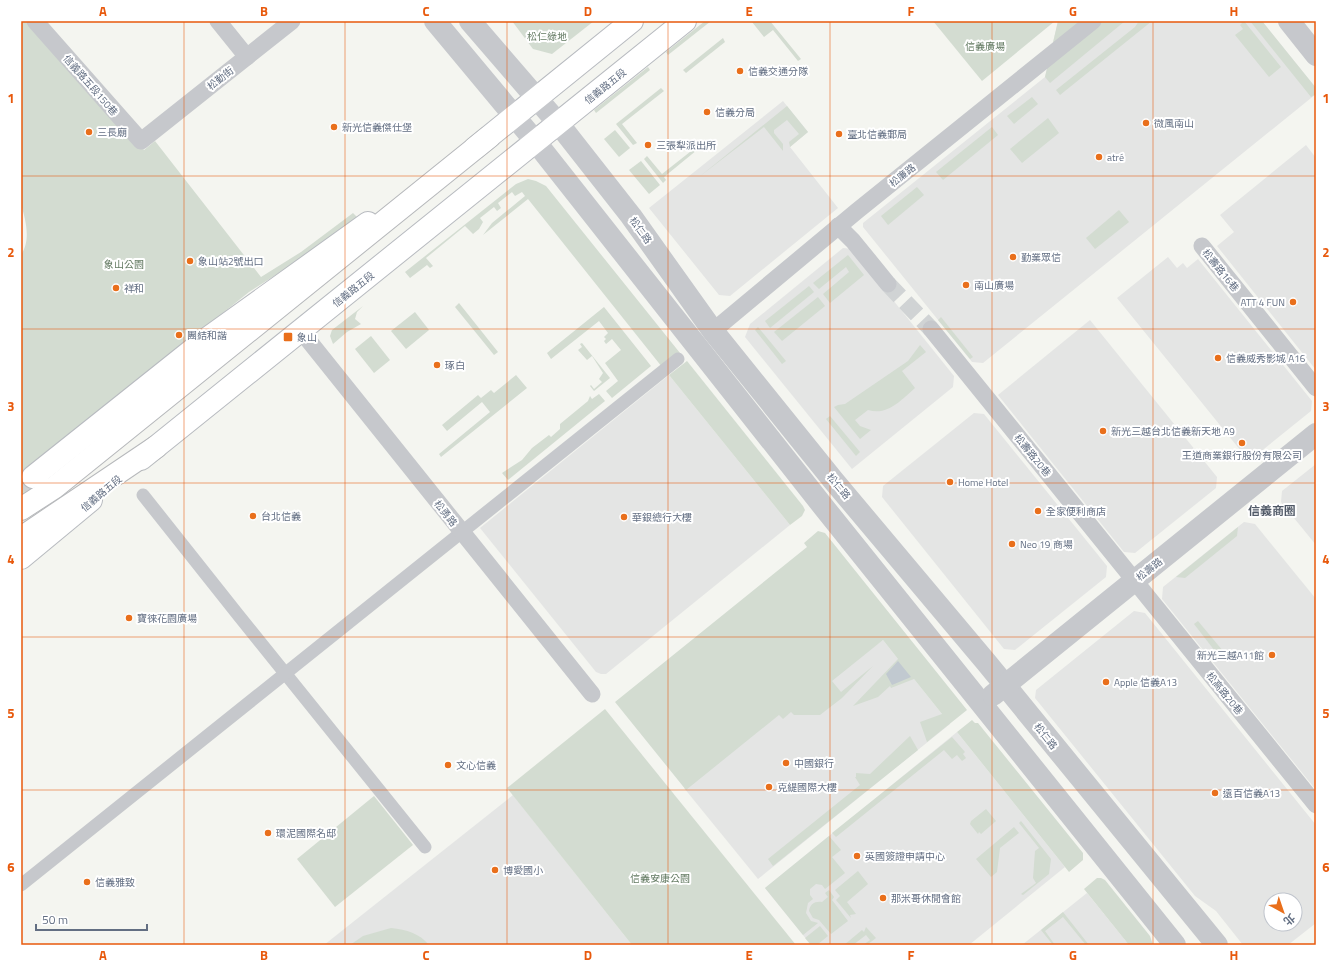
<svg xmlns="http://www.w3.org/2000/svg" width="1337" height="966" font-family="'Titillium Web','Noto Sans TC',sans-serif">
<rect width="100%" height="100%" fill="#f4f5f0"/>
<!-- built -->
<g fill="#e4e5e4" fill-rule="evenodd">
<path d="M1058,21H1262L1316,88V94L983,363L972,362L863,227V223L1045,77Z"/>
<path d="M783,101L808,132L790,147L838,208L730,296L719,295L649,208Z"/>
<path d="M1306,145L1316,158V370L1217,246L1234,232L1220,215Z"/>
<path d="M843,248L852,249L954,376L953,387L852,469L745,337L750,324Z"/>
<path d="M1168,257L1177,268L1183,263L1187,268L1198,259L1312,401L1311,411L1254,457L1245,456L1117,298Z"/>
<path d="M1090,320L1217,477L1216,488L1135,553L1124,552L998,395Z"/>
<path d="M669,375L790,525L606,674H601L596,672L480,528Z"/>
<path d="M974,413L984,414L1107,566L1106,577L1015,650L1004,649L882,497L883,486Z"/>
<path d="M1316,464V545L1281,502L1282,491Z"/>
<path d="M1244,522L1255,524L1316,599V790L1162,599L1163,587Z"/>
<path d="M1134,611L1145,613L1316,825V923L1288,945H1243L1216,911L1195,896L1035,698L1036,690ZM1271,900H1295V924H1271Z"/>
<path d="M883,640L950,724L758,879L684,788L742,741Z"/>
<path d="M957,732L1065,867L969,945H811L765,888Z"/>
<path d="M513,795L632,945H324Z"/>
<path d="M1087,893L1129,945H1022Z"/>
</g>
<!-- green -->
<g fill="#d3dcd1">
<path d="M21,21H31L144,150L155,141L261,277L301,252L353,213L357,217L315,250L249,292L27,470L40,485L21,498V255C31,240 26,221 21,204Z"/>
<path d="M512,21H594L552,54L533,49Z"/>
<path d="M705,21H711L668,55L666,52Z"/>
<path d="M753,21H770L801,59L798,61L773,30L764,37L752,22Z"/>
<path d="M933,21H1055L982,81Z"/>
<path d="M1058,21H1125L1050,83L1045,77Z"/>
<path d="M1139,21H1152L1060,95L1056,90L1135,27Z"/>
<path d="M1240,21H1244L1281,67L1269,77L1235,35L1243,29L1240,25L1242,23Z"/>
<path d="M1250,21H1262L1316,88V94L1311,97Z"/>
<path d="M723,38L725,42L686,73L683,70Z"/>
<path d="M648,67L650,70L596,113L594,110Z"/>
<path d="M661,88L664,91L622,124L637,143L633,145L616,124Z"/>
<path d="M1032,97L1038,104L1014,124L1007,116Z"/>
<path d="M787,106L808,132L790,147L789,142L799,134L787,120L774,130V133L783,144V151L764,127L699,177Z"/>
<path d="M1048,118L1059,133L1022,163L1010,149Z"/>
<path d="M992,127L998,135L943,180L936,172Z"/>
<path d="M615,130L630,148L619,157L604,139Z"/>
<path d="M695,148L697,150L664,177L666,180L663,183L644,159L647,156L662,174Z"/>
<path d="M641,161L660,185L649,194L629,170Z"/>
<path d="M528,179L536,181L546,186L680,353L662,367L528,199L483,235L492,223L525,196L522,192L515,196L512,192L498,203L501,208L497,211L494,207L480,218L483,222L479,229L473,234L465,226L426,258L433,266L430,268L427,265L410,278L405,272L516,184Z"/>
<path d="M917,187L924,195L888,225L881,216Z"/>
<path d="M1119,210L1129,222L1095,249L1086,238Z"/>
<path d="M848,255L864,275L830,303L823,294L849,272L846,267L819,289L813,283Z"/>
<path d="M809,286L814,292L770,328L765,321Z"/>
<path d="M818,297L825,306L782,341L774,332Z"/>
<path d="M459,303L498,352L494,355L455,307Z"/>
<path d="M363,306L357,312L355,319L361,324L347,332L333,344L330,336L332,330Z"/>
<path d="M604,307L651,366L612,398L606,391L618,381L605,363L621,350L612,339L606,344L604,341L606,339L604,337L608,333L599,321L551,359L547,353Z"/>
<path d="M415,312L429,330L406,349L391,331Z"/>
<path d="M941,317L973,357L970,359L938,320Z"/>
<path d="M758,327L786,361L782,364L755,330Z"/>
<path d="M371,336L390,360L374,373L355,349Z"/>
<path d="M582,343L610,378L594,391L590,386L591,385L594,389L602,382L599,379L603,373L592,356L587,360L578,350L582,347L580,344Z"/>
<path d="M920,345L926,352L902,371L915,388C901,400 888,416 868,410L855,420L860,426L871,430L860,439L834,407L838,405L845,404L908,361Z"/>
<path d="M687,361L803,506L805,510L802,516L790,525L669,375Z"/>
<path d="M516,375L527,388L441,457L439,454L490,412L482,402L447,431L442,425L478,395L481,398L491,390L494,393Z"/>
<path d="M599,394L605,401L508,480L502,473L522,460L532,448L549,435L551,437L560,429V424L588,401L590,396L592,399Z"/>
<path d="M830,416L860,452L856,456L826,419Z"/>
<path d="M1238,527L1237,536L1185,578L1176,577Z"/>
<path d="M818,531L825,533L967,710L927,742L920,722L942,714L914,679L891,688L890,686L878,697L853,706L898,659L883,640L832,681L841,692L873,666L842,698L820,715H794L791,712L783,719L779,715L686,790L615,702L807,547L804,543Z"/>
<path d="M1198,621L1223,651L1218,655L1194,624Z"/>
<path d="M605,709L796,945H632L507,788Z"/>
<path d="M972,720L975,723H978L1083,853V860L1069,872L957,732Z"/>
<path d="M910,736L918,750L773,866L768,859L860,785L855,777H856V773L870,774Z"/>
<path d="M952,737L965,752L963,754L966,758L962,761L957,755L952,759L944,750L836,837L832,833Z"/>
<path d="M374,796L413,845L335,907L297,859Z"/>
<path d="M986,809L996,821L981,834L979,832L978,834L970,824L971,821Z"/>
<path d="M1021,821L1051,859L1049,874L1023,895L1021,894L1036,883L1033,878L1035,851L1039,848L1019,823Z"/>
<path d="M1014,827L1019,833L1000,848L997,872L991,877L976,859Z"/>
<path d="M829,836L841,850L832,857L845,873L825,889L822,885L816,884L810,889V895L813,899L808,903L806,913L811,921L818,923L803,935L765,888Z"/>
<path d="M858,871L868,884L847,902L856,914L850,915L851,918L836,900L840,896L835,890Z"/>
<path d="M1097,878H1101L1105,880L1150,936L1153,945H1129L1084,889Z"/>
<path d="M829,890L834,897L832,900L848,921L831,934L819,920L813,918L809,911C810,904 815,901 822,902L828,897L825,893Z"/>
<path d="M1063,912L1089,945H1086L1063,917L1045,931L1055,945H1053L1041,930Z"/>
<path d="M820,926L828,936L817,945H811L805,938Z"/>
<path d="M866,927L876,938L867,945H863L870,940L866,935L853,945H844L862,930L864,932Z"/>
<path d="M391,928C407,930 419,933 429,945H350L363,936Z"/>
</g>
<!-- water -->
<path fill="#c1c9d0" d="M898,661L911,677L892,685L886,674Z"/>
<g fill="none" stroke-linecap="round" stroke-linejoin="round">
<!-- minor-tunnel -->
<path stroke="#d0d3d4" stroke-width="17" stroke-dasharray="17 8" stroke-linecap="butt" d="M888,284L931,329"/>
<!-- secondary-tunnel -->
<path stroke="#d0d3d4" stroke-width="22" stroke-dasharray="22 11" stroke-linecap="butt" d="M21,487L33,477"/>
<!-- secondary casing -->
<g stroke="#b8bbc0" stroke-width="24">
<g id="secondary">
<path d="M475,148L632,21"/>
<path d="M141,459L685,21"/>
<path d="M33,477L201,343L368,223"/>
<path d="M21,558L91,500"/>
</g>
</g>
<!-- trunk casing -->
<g stroke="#b6b8bb" stroke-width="24">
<g id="trunk">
<path d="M21,509L55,487L489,137"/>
<path d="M21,538L156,447"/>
</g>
</g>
<!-- pedestrian -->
<g stroke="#c6c8cc" stroke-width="13">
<path d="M143,495L239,616L425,847"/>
<path d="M21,885L678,359"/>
</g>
<!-- minor -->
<g stroke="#c6c8cc" stroke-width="17">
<path d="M35,21L141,141L292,21"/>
<path d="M218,21L247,57"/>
<path d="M838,226L853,241L888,284"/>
<path d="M1202,246L1316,388"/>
<path d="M931,329L1316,805"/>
<path d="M301,331L592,694"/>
<path d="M713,331L857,211L1093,21"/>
</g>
<!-- tertiary -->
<g stroke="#c6c8cc" stroke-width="22">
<path d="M435,21L535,141L826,510L1175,945"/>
<path d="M470,21L558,123L631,216L713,331L833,480L986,662L1217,945"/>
<path d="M1289,21L1316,55"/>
<path d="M993,695L1316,434"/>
</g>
<!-- secondary -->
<use href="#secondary" stroke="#fff" stroke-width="22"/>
<!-- trunk -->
<use href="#trunk" stroke="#fff" stroke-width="22"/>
</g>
<!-- grid -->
<path fill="none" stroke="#e8590c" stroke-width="1" stroke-opacity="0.55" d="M184,21V945M345,21V945M507,21V945M668,21V945M830,21V945M992,21V945M1153,21V945M21,176H1316M21,329H1316M21,483H1316M21,637H1316M21,790H1316"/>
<!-- markers -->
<g fill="#e96f1b" stroke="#fff" stroke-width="1.5">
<circle cx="740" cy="71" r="4"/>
<circle cx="707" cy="112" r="4"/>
<circle cx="1146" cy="123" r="4"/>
<circle cx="334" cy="127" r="4"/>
<circle cx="89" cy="132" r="4"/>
<circle cx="839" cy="134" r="4"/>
<circle cx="648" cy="145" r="4"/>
<circle cx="1099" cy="157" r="4"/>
<circle cx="1013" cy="257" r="4"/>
<circle cx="190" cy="261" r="4"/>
<circle cx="966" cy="285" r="4"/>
<circle cx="116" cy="288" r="4"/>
<circle cx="1293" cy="302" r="4"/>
<circle cx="179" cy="335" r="4"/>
<rect x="283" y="332" width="10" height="10" rx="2"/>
<circle cx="1218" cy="358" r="4"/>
<circle cx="437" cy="365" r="4"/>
<circle cx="1103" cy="431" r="4"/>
<circle cx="1242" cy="443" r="4"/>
<circle cx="950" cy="482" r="4"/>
<circle cx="1038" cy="511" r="4"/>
<circle cx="253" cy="516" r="4"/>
<circle cx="624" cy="517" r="4"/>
<circle cx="1012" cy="544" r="4"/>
<circle cx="129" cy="618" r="4"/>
<circle cx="1272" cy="655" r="4"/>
<circle cx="1106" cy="682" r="4"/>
<circle cx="786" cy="763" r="4"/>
<circle cx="448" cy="765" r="4"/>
<circle cx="769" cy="787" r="4"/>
<circle cx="1215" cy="793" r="4"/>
<circle cx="268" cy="833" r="4"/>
<circle cx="857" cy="856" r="4"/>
<circle cx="495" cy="870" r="4"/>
<circle cx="87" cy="882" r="4"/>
<circle cx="883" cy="898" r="4"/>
</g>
<g text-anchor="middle" stroke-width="4" stroke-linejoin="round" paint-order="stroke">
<!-- park labels -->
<g font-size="10" fill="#627961" stroke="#fff">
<text x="547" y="40">松仁綠地</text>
<text x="985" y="50">信義廣場</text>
<text x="124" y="268">象山公園</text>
<text x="660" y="882">信義安康公園</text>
</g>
<!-- poi labels -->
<g font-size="10" fill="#626e82" stroke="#fff" text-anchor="start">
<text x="748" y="75">信義交通分隊</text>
<text x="715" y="116">信義分局</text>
<text x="1154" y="127">微風南山</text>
<text x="342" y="131">新光信義傑仕堡</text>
<text x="97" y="136">三長廟</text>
<text x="847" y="138">臺北信義郵局</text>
<text x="656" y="149">三張犁派出所</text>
<text x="1107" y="161">atré</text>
<text x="1021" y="261">勤業眾信</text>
<text x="198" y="265">象山站2號出口</text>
<text x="974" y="289">南山廣場</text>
<text x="124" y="292">祥和</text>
<text x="1285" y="306" text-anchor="end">ATT 4 FUN</text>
<text x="187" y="339">團結和諧</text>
<text x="297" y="341">象山</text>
<text x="1226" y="362">信義威秀影城 A16</text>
<text x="445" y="369">琢白</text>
<text x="1111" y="435">新光三越台北信義新天地 A9</text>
<text x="1242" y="459" text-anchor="middle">王道商業銀行股份有限公司</text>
<text x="958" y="486">Home Hotel</text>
<text x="1046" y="515">全家便利商店</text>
<text x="261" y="520">台北信義</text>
<text x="632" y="521">華銀總行大樓</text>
<text x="1020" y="548">Neo 19 商場</text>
<text x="137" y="622">寶徠花園廣場</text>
<text x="1264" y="659" text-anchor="end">新光三越A11館</text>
<text x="1114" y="686">Apple 信義A13</text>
<text x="794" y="767">中國銀行</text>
<text x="456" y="769">文心信義</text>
<text x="777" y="791">克緹國際大樓</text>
<text x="1223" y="797">遠百信義A13</text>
<text x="276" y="837">環泥國際名邸</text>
<text x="865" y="860">英國簽證申請中心</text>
<text x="503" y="874">博愛國小</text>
<text x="95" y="886">信義雅致</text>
<text x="891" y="902">那米哥休閒會館</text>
</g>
<!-- street labels -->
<g font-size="10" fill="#626e82" stroke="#fff">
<text transform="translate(220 78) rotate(-38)" y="4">松勤街</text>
<text transform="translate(91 85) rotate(49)" y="4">信義路五段150巷</text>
<text transform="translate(605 86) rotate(-39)" y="4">信義路五段</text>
<text transform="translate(902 175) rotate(-38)" y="4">松廉路</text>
<text transform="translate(641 230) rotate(54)" y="4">松仁路</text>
<text transform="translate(1221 270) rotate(51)" y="4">松壽路16巷</text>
<text transform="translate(353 289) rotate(-39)" y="4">信義路五段</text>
<text transform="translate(1033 455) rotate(51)" y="4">松壽路20巷</text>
<text transform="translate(839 486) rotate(50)" y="4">松仁路</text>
<text transform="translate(101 493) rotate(-40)" y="4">信義路五段</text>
<text transform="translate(446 513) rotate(52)" y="4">松勇路</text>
<text transform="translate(1149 569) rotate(-39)" y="4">松壽路</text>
<text transform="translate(1225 693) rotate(51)" y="4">松高路20巷</text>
<text transform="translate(1046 736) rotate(51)" y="4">松仁路</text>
</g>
<!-- quarter labels -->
<g font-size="12" font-weight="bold" fill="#505967" stroke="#fff">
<text x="1272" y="515">信義商圈</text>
</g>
</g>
<!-- border -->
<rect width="1337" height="966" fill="none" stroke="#ffffff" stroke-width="44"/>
<!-- north arrow -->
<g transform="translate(1283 912) rotate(140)"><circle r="19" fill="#ffffff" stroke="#c0c5cd"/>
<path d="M0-3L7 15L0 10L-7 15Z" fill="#e96f1b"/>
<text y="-6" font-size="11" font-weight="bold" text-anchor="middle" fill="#626e82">北</text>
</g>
<!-- scale -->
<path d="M36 924v6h111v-6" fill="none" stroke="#626e82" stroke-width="2"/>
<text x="42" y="924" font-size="12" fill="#626e82" stroke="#ffffff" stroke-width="3" paint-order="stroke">50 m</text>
<rect x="22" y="22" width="1293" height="922" fill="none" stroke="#e8590c" stroke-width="1.5"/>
<g font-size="13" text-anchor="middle" font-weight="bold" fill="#e8590c">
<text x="103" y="16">A</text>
<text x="264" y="16">B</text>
<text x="426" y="16">C</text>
<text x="588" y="16">D</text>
<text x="749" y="16">E</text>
<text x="911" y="16">F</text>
<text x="1073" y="16">G</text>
<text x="1234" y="16">H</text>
<text x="11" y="103">1</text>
<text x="1326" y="103">1</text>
<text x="11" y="257">2</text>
<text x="1326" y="257">2</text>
<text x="11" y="411">3</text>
<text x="1326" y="411">3</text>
<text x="11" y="564">4</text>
<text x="1326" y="564">4</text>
<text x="11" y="718">5</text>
<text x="1326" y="718">5</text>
<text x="11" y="872">6</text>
<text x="1326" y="872">6</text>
<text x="103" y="960">A</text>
<text x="264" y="960">B</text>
<text x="426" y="960">C</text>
<text x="588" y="960">D</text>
<text x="749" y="960">E</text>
<text x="911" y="960">F</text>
<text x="1073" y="960">G</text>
<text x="1234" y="960">H</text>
</g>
</svg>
